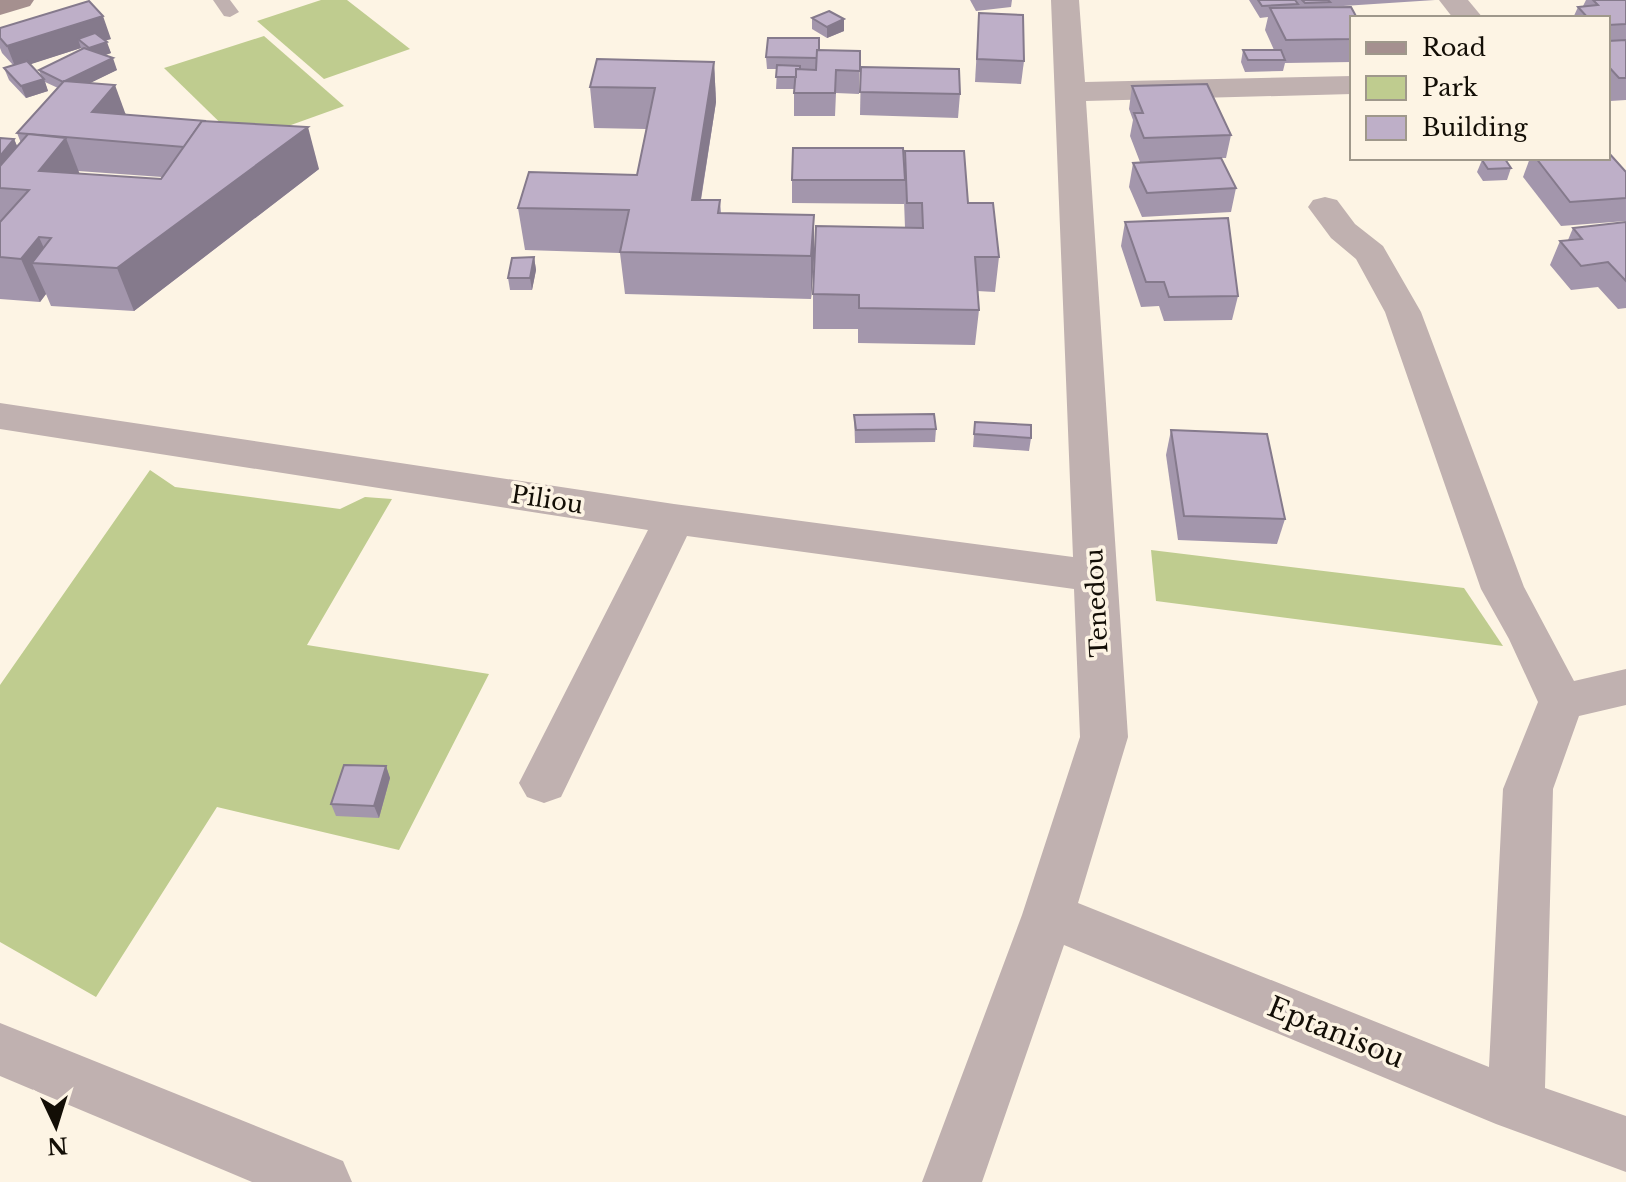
<svg xmlns="http://www.w3.org/2000/svg" width="1626" height="1182" font-family="'Libre Baskerville',serif">
<rect width="100%" height="100%" fill="#fdf4e4"/>
<!-- green -->
<g fill="#bfcc8f">
<path d="M321,0H347L410,49L324,79L257,21Z"/>
<path d="M264,36L344,106L241,143L164,68Z"/>
<path d="M150,470L175,487L340,509L365,497L392,499L307,645L489,674L399,850L217,807L96,997L0,942V685Z"/>
<path d="M1151,550L1464,588L1503,646L1156,601Z"/>
</g>
<g fill="none" stroke-linecap="round" stroke-linejoin="round">
<!-- lane -->
<path fill="#c0b1b0" fill-rule="evenodd" d="M213,0H230L239,12L230,17L224,16Z"/>
<!-- street -->
<g fill="#c0b1b0" fill-rule="evenodd">
<path d="M1051,0H1079L1085,82L1352,76V94L1086,101L1128,737L1078,903L1489,1067L1503,789L1538,702L1509,639L1481,589L1385,312L1356,259L1331,238L1308,207L1313,200L1325,197L1337,200L1355,224L1383,246L1421,312L1524,587L1574,681L1626,669V705L1579,716L1553,789L1545,1088L1626,1116V1172L1496,1124L1064,945L982,1182H922L1022,915L1080,737L1074,589L687,536L561,797L544,803L527,797L519,783L648,530L0,429V403L674,504L1073,557Z"/>
<path d="M1439,0H1468L1483,18H1453Z"/>
<path d="M0,1023L343,1161L352,1182H252L0,1076Z"/>
</g>
<!-- secondary -->
<path fill="#a5908f" fill-rule="evenodd" d="M0,0H34L30,6L0,15Z"/>
</g>
<!-- wall -->
<g fill="#a396ac" fill-rule="evenodd">
<path d="M970,0H1012L1011,7L976,11Z"/>
<path d="M1249,0H1435L1328,7L1352,18V62L1285,63L1283,71L1245,72L1241,62L1243,50H1274L1265,30L1268,17L1260,18Z"/>
<path d="M1586,0H1626V100L1610,101L1608,99V18H1573L1578,7L1583,6Z"/>
<path d="M979,13L1024,61L1021,84L975,82Z"/>
<path d="M812,18L844,31L827,38L812,29Z"/>
<path d="M0,28L111,39L105,40L111,53L105,55L117,70L89,83L126,114L319,169L134,311L51,306L46,294L40,302L0,299V138L14,139L17,146L21,143L17,133L58,88L45,82L48,91L26,98L9,80L4,68L13,65L2,53L0,48ZM81,48L82,50L39,70L42,78L30,64ZM78,171L162,177L161,179L80,174Z"/>
<path d="M819,50L860,51L859,94L836,93L835,116H794V89H776L777,69H767L766,57Z"/>
<path d="M714,62L716,102L701,200H720L721,213L814,215V258L811,299L625,294L620,253L525,250L518,208L637,175L646,129L594,128L590,87Z"/>
<path d="M861,67L960,94L958,118L860,115Z"/>
<path d="M1132,86L1231,135L1226,158H1221L1236,188L1231,212L1142,217L1129,187L1133,163L1215,159L1140,162L1130,136L1133,120L1129,109Z"/>
<path d="M905,151L968,203L999,257L995,292L977,291L979,310L975,345L858,343V329H813V294L905,228L904,200V204L792,203V180L904,168Z"/>
<path d="M1530,158H1608L1626,172V221L1561,226L1523,177Z"/>
<path d="M1482,160L1511,168L1507,180L1483,181L1477,172Z"/>
<path d="M1125,222L1238,296L1232,320L1164,321L1159,306L1141,307L1121,246Z"/>
<path d="M1626,222V308L1618,309L1598,287L1571,290L1550,265L1560,241L1568,240L1573,228Z"/>
<path d="M534,257L536,270L532,290H510L508,278Z"/>
<path d="M854,415L936,429L935,442L855,443Z"/>
<path d="M975,422L1031,438L1029,451L973,447Z"/>
<path d="M1171,430L1285,519L1277,544L1178,540L1166,455Z"/>
<path d="M386,766L390,778L379,818L336,816L331,804Z"/>
</g>
<!-- shaded-wall -->
<g fill="#857a8c">
<path d="M103,16L111,39L87,46L78,39L81,48L16,69L7,46Z"/>
<path d="M844,19V31L827,38V27Z"/>
<path d="M107,42L111,53L94,59L89,48Z"/>
<path d="M113,58L117,70L68,94L63,82Z"/>
<path d="M714,62L716,102L694,242L692,200Z"/>
<path d="M44,79L48,91L26,98L21,86Z"/>
<path d="M115,85L127,118L92,112Z"/>
<path d="M308,127L319,169L134,311L117,268Z"/>
<path d="M66,138L82,180L39,171Z"/>
<path d="M14,139L32,181L0,188V156Z"/>
<path d="M814,215V258L811,299V256Z"/>
<path d="M39,237L51,264L32,263L46,294L40,302L21,259Z"/>
<path d="M534,257L536,270L532,290L530,278Z"/>
<path d="M386,766L390,778L379,818L374,806Z"/>
</g>
<!-- building -->
<g fill="#beafc8" stroke="#857a8c" stroke-width="2">
<path d="M1258,0H1295L1298,4L1262,6Z"/>
<path d="M1302,0H1328L1330,2L1305,3Z"/>
<path d="M1593,0H1626V24L1608,25V18H1588L1578,7L1598,5Z"/>
<path d="M89,1L103,16L7,46L0,38V28Z"/>
<path d="M1351,7L1357,18H1352V39L1286,40L1270,8Z"/>
<path d="M829,11L844,19L827,27L812,18Z"/>
<path d="M979,13L1023,15L1024,61L977,59Z"/>
<path d="M95,33L107,42L89,48L78,39Z"/>
<path d="M768,38H819V50H817V58L766,57Z"/>
<path d="M1626,40V78H1619L1608,66V41Z"/>
<path d="M84,48L113,58L63,82L39,70Z"/>
<path d="M817,50L860,51V71L836,70L835,93H794L796,69L816,70Z"/>
<path d="M1243,50H1281L1285,60H1248Z"/>
<path d="M597,59L714,62L692,200H720L718,213L814,215L811,256L620,252L629,210L518,208L529,172L637,175L655,88L590,87Z"/>
<path d="M27,61L44,79L21,86L4,68Z"/>
<path d="M777,65L800,66V69H796V77H776Z"/>
<path d="M861,67L959,69L960,94L860,92Z"/>
<path d="M64,81L115,85L92,112L206,121H202L184,147L17,133Z"/>
<path d="M1207,84L1231,135L1144,138L1134,113H1143L1132,86Z"/>
<path d="M202,121L308,127L117,268L32,263L51,238L39,237L21,259L0,257V222L29,190L0,188V166L28,134L66,138L39,171L161,179Z"/>
<path d="M0,138L14,139L0,156Z"/>
<path d="M793,148H903L905,180H792Z"/>
<path d="M905,151H964L968,203H993L999,257H975L979,310L859,308V295L813,294L816,226L923,228L922,203H907Z"/>
<path d="M1608,152L1626,172V198L1570,202L1536,158H1608Z"/>
<path d="M1221,158L1236,188L1147,193L1133,163Z"/>
<path d="M1505,159L1511,168L1488,169L1482,160Z"/>
<path d="M1228,218L1238,296L1169,297L1164,282H1146L1125,222Z"/>
<path d="M1626,222V281L1608,262L1581,266L1560,241L1582,239L1573,228Z"/>
<path d="M534,257L530,278H508L512,258Z"/>
<path d="M934,414L936,429L856,430L854,415Z"/>
<path d="M975,422L1031,425V438L974,434Z"/>
<path d="M1171,430L1267,434L1285,519L1184,516Z"/>
<path d="M344,765L386,766L374,806L331,804Z"/>
</g>
<g text-anchor="middle" stroke-width="7" stroke-linejoin="round" paint-order="stroke">
<!-- street labels -->
<g font-size="24" fill="#130e06" stroke="#fdf4e4">
<text transform="translate(547 500) rotate(9)" y="8">Piliou</text>
<text transform="translate(1097 603) rotate(-93)" y="8">Tenedou</text>
</g>
<!-- near-street labels -->
<g font-size="28" fill="#130e06" stroke="#fdf4e4">
<text transform="translate(1336 1032) rotate(22)" y="10">Eptanisou</text>
</g>
</g>
<!-- legend -->
<rect x="1350" y="16" width="260" height="144" fill="#fdf4e4" stroke="#9f988b" stroke-width="2"/>
<rect x="1366" y="42" width="40" height="12" fill="#a5908f" stroke="#9f988b" stroke-width="2"/>
<text x="1422" y="56" font-size="24" fill="#130e06">Road</text>
<rect x="1366" y="76" width="40" height="24" fill="#bfcc8f" stroke="#9f988b" stroke-width="2"/>
<text x="1422" y="96" font-size="24" fill="#130e06">Park</text>
<rect x="1366" y="116" width="40" height="24" fill="#beafc8" stroke="#9f988b" stroke-width="2"/>
<text x="1422" y="136" font-size="24" fill="#130e06">Building</text>
<!-- north arrow -->
<g transform="translate(56 1126) rotate(176)" stroke="#fdf4e4" stroke-width="6" paint-order="stroke">
<path d="M0-6L14 30L0 20L-14 30Z" fill="#130e06"/>
<text y="-12" font-size="22" font-weight="bold" text-anchor="middle" fill="#130e06">N</text>
</g>
</svg>
